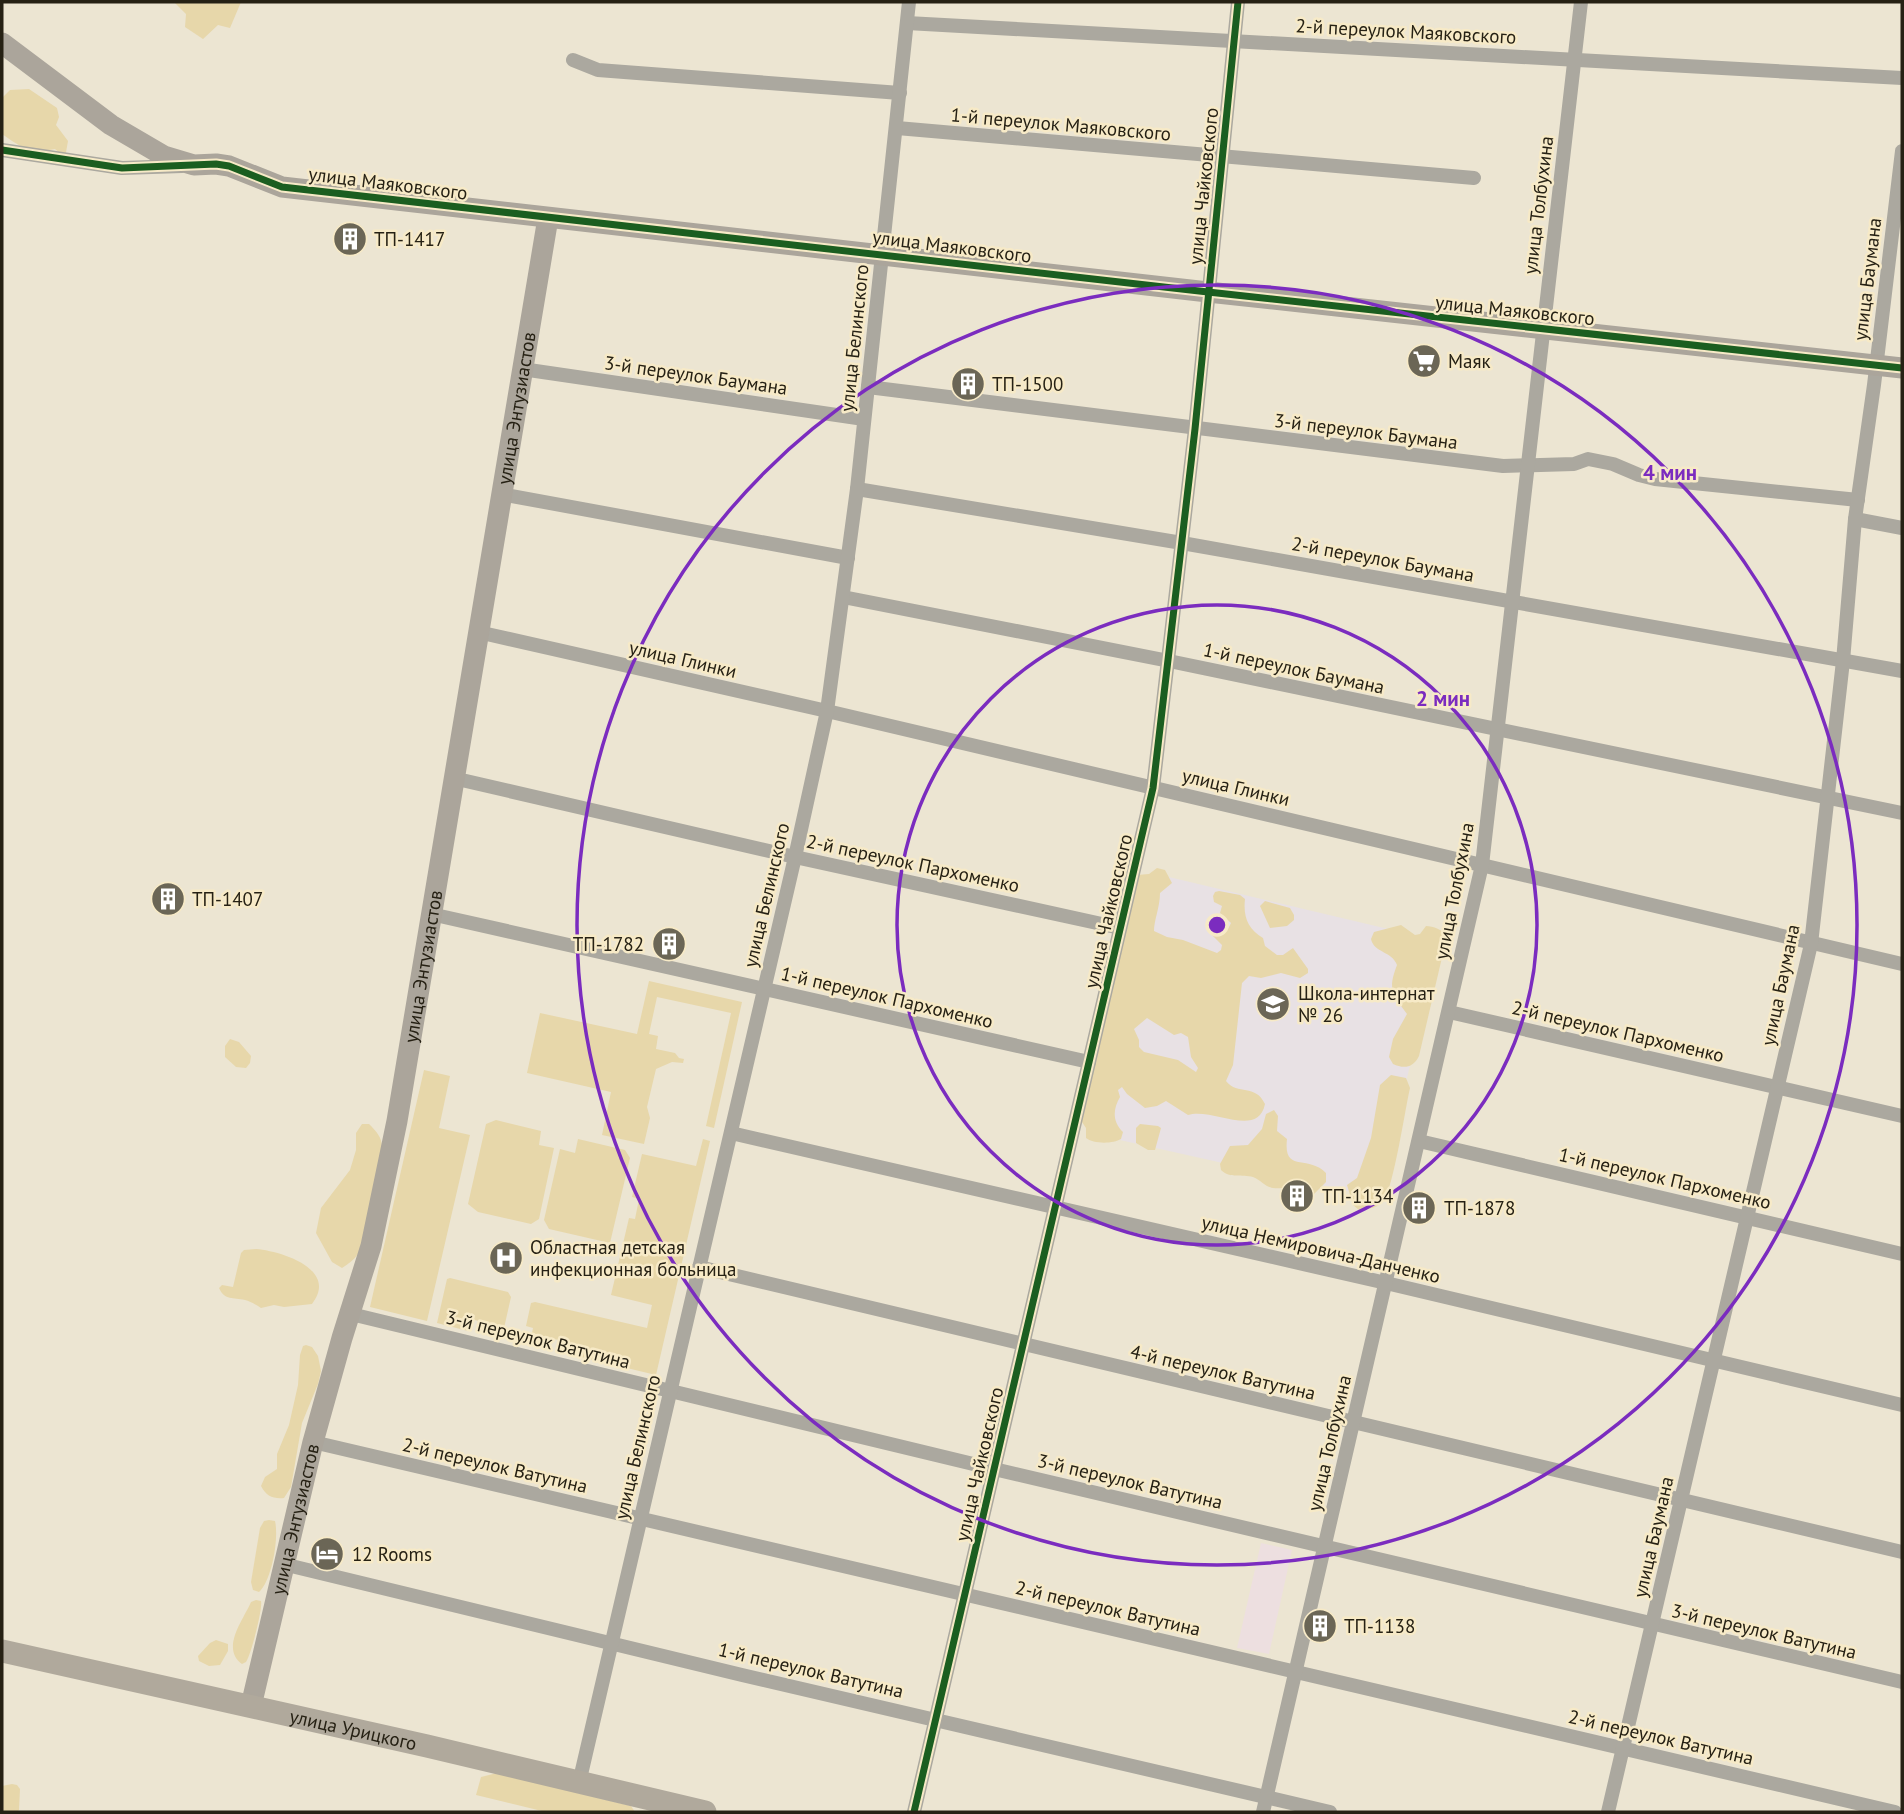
<svg xmlns="http://www.w3.org/2000/svg" width="1904" height="1814" font-family="'PT Sans',sans-serif">
<rect width="100%" height="100%" fill="#ece5d2"/>
<!-- commercial -->
<path fill="#eddfe0" d="M1261,1543L1292,1550L1269,1654L1237,1648Z"/>
<!-- education -->
<path fill="#e8e1e4" d="M1152,873L1439,941L1379,1198L1093,1134Z"/>
<!-- green -->
<g fill="#e7d7aa" fill-rule="evenodd">
<path d="M174,2H241L230,28L218,25L203,39L185,27L186,14Z"/>
<path d="M29,89L57,108L59,117L56,125L68,141L65,158L55,149C31,154 22,148 2,134V98L10,90Z"/>
<path d="M1157,868L1165,870L1172,883L1160,893C1160,907 1154,920 1154,931L1167,937L1183,940L1217,953L1221,950L1222,945L1212,935L1211,929L1213,926L1228,929L1231,923L1220,913L1222,906L1214,902L1213,896L1215,892L1219,891L1240,895L1245,899C1243,917 1248,929 1263,938L1265,946L1277,955H1283L1293,948L1308,969V973L1300,978L1281,973L1261,978L1249,976L1242,983L1233,1065L1226,1081C1238,1096 1255,1083 1265,1104C1258,1139 1212,1107 1188,1115L1166,1101L1157,1106L1145,1108L1127,1094L1122,1087L1118,1090L1120,1097C1113,1109 1112,1121 1123,1132L1121,1139C1113,1144 1093,1144 1086,1138V1128L1080,1119L1137,875L1149,874ZM1147,1018L1174,1035L1181,1033L1188,1037L1191,1057L1198,1068L1196,1072L1178,1060L1144,1052L1139,1047V1040L1134,1029Z"/>
<path d="M1265,901L1290,908L1294,915V920L1287,926L1270,928L1260,906Z"/>
<path d="M1401,925L1415,935L1420,934L1426,926C1433,926 1443,930 1447,936L1419,1056C1413,1068 1404,1069 1393,1064L1389,1057L1393,1039L1407,1014C1393,994 1387,991 1397,965C1392,951 1374,953 1371,939L1374,932Z"/>
<path d="M649,981L742,1002L714,1128L706,1126L731,1013L657,997L649,1034L658,1036L656,1049L675,1053L679,1058L684,1059L683,1063L672,1062L656,1069L647,1107L650,1118L644,1144L602,1135L611,1092L527,1073L540,1013L637,1034Z"/>
<path d="M230,1039L239,1042L251,1056L250,1063L246,1068L236,1067L225,1057V1046Z"/>
<path d="M424,1070L450,1076L439,1128L470,1135L427,1321L370,1307Z"/>
<path d="M1391,1075L1406,1078L1410,1088C1405,1110 1394,1185 1384,1200C1379,1208 1368,1209 1359,1210L1353,1205L1347,1185L1357,1178L1371,1138L1380,1085Z"/>
<path d="M1274,1110L1278,1116L1277,1131L1287,1139C1283,1174 1308,1154 1326,1173V1182L1313,1195H1309C1293,1179 1291,1190 1273,1188C1265,1187 1261,1180 1253,1177C1242,1174 1230,1179 1221,1170L1220,1164L1230,1146L1248,1145L1262,1129L1266,1114Z"/>
<path d="M496,1120L541,1131L539,1145L554,1148L539,1219L531,1224L478,1212L468,1204L486,1124Z"/>
<path d="M362,1124H369C376,1131 382,1137 382,1147C383,1159 364,1244 358,1254C354,1260 348,1264 342,1268L332,1262L316,1233L321,1208L350,1170L356,1150V1133Z"/>
<path d="M1140,1124L1158,1126L1161,1128L1155,1150H1148L1136,1143V1128Z"/>
<path d="M578,1139L625,1150L630,1158L610,1243L549,1229L544,1220L560,1149L575,1153Z"/>
<path d="M703,1139L710,1141L656,1375L556,1351L558,1340L532,1333L533,1328L526,1326L531,1303L535,1302L647,1328L652,1305L611,1295L629,1218L635,1219L639,1199L632,1197L642,1154L696,1166Z"/>
<path d="M256,1249C281,1251 339,1269 312,1304L284,1307L274,1305L261,1308C256,1305 250,1301 245,1300C233,1297 225,1301 219,1288L222,1285L233,1287L241,1253L244,1250Z"/>
<path d="M450,1278L508,1292L511,1297L504,1328L471,1319L468,1331L437,1323L447,1279Z"/>
<path d="M306,1345L312,1347L318,1356L321,1371L318,1384L302,1423L291,1487L284,1498C273,1499 266,1496 261,1486L265,1477L277,1469V1454L289,1425L298,1385L300,1355L303,1346Z"/>
<path d="M269,1520L275,1521C279,1538 272,1580 259,1592L253,1590L251,1582L260,1528L264,1521Z"/>
<path d="M256,1600L261,1601C263,1608 251,1655 246,1662L242,1664C220,1648 244,1619 251,1602Z"/>
<path d="M216,1640L228,1644V1651L220,1665L209,1666L199,1661L198,1656L210,1643Z"/>
<path d="M497,1773L631,1806L635,1812H546L476,1795L481,1777Z"/>
<path d="M12,1784L17,1785L20,1789L19,1810L17,1812H2V1786Z"/>
</g>
<g fill="none" stroke-linecap="round" stroke-linejoin="round">
<!-- street -->
<g stroke="#aba89f" stroke-width="14">
<path d="M907,23L1902,78"/>
<path d="M573,60L598,70L900,93"/>
<path d="M897,128L1474,178"/>
<path d="M2,150L122,168L182,166"/>
<path d="M522,369L864,419"/>
<path d="M868,387L1503,466L1574,464L1588,459L1613,464L1639,475L1655,479L1858,500"/>
<path d="M857,489L1182,543L1902,671"/>
<path d="M501,494L848,558"/>
<path d="M1855,519L1902,528"/>
<path d="M843,597L1169,661L1902,813"/>
<path d="M478,632L827,711L1902,964"/>
<path d="M453,778L795,857L1120,928"/>
<path d="M431,914L1089,1062"/>
<path d="M1449,1012L1902,1116"/>
<path d="M731,1133L1386,1283L1902,1405"/>
<path d="M1419,1141L1902,1254"/>
<path d="M699,1267L1902,1552"/>
<path d="M351,1314L994,1469L1902,1682"/>
<path d="M313,1442L1895,1812"/>
<path d="M283,1564L742,1675L1330,1812"/>
<path d="M579,1783L795,857L827,711L857,489L909,2"/>
<path d="M914,1812L1153,788L1195,429L1238,2"/>
<path d="M1263,1812L1482,865L1581,2"/>
<path d="M1608,1812L1811,944L1843,661L1855,519L1874,385L1902,151"/>
</g>
<!-- secondary -->
<g stroke="#aba59b" stroke-width="21">
<path d="M2,43L111,125L164,156L194,165L216,164L229,166L282,187L1208,292L1902,368"/>
<path id="s1" d="M251,1706L313,1442L342,1338L371,1246L397,1121L548,218"/>
</g>
<!-- primary -->
<path stroke="#b0a99c" stroke-width="23" id="s2" d="M2,1651L427,1746L705,1812"/>
<!-- cycleway casing -->
<g stroke="#f7eac7" stroke-width="11">
<g id="cycleway">
<path d="M2,150L122,168L216,164L229,166L282,187L1208,292L1902,368"/>
<path d="M914,1812L1153,788L1195,429L1238,2"/>
</g>
</g>
<!-- cycleway -->
<use href="#cycleway" stroke="#1b5e20" stroke-width="7"/>
</g>
<!-- distance rings -->
<g fill="none" stroke="#7b2cbf" stroke-width="3.5">
<circle cx="1217" cy="925" r="320"/>
<circle cx="1217" cy="925" r="640"/>
</g>
<!-- icons -->
<defs>
<g id="building-disc" transform="scale(1.75)"><circle r="9.5" fill="#6b6656" stroke="#f7eac7"/><path d="M-4-6H4V6H1V3H-1V6H-4ZM-2.5-4.3h1.7v1.8h-1.7ZM.8-4.3h1.7v1.8H.8ZM-2.5-1h1.7V.8h-1.7ZM.8-1h1.7V.8H.8Z" fill="#fff"/></g>
<g id="supermarket-disc" transform="scale(1.75)"><circle r="9.5" fill="#6b6656" stroke="#f7eac7"/><path d="M-6-5.5h2.5l.6 2H6L4.5 2H-2.5L-4.4-4H-6ZM-1.5 3.2a1.3 1.3 0 1 0 .1 0ZM3 3.2a1.3 1.3 0 1 0 .1 0Z" fill="#fff"/></g>
<g id="school-disc" transform="scale(1.75)"><circle r="9.5" fill="#6b6656" stroke="#f7eac7"/><path d="M0-5L7-2L0 1L-7-2ZM-4 1L0 2.5L4 1V4Q0 6-4 4Z" fill="#fff"/></g>
<g id="hospital-disc" transform="scale(1.75)"><circle r="9.5" fill="#6b6656" stroke="#f7eac7"/><path d="M-5-5h3v3.5h4V-5h3V5h-3V1.5h-4V5h-3Z" fill="#fff"/></g>
<g id="hotel-disc" transform="scale(1.75)"><circle r="9.5" fill="#6b6656" stroke="#f7eac7"/><path d="M-6-4.5h1.5V1H6V5H4.5V3h-9V5H-6ZM-4 0a1.8 1.8 0 1 1 3.6 0ZM.5 0V-2.5h3Q6-2.5 6 0Z" fill="#fff"/></g>
</defs>
<g fill-rule="evenodd">
<use href="#building-disc" x="350" y="239"/>
<use href="#supermarket-disc" x="1424" y="361"/>
<use href="#building-disc" x="968" y="384"/>
<use href="#building-disc" x="168" y="899"/>
<use href="#building-disc" x="669" y="944"/>
<use href="#school-disc" x="1273" y="1004"/>
<use href="#building-disc" x="1297" y="1196"/>
<use href="#building-disc" x="1419" y="1208"/>
<use href="#hospital-disc" x="506" y="1258"/>
<use href="#hotel-disc" x="327" y="1554"/>
<use href="#building-disc" x="1320" y="1626"/>
</g>
<g text-anchor="middle" stroke-width="5" stroke-linejoin="round" paint-order="stroke">
<!-- street labels -->
<g font-size="19" fill="#262114" stroke="#f7eac7">
<text transform="translate(1406 31) rotate(3)" y="7">2-й переулок Маяковского</text>
<text transform="translate(1061 124) rotate(5)" y="7">1-й переулок Маяковского</text>
<text transform="translate(388 183) rotate(7)" y="7">улица Маяковского</text>
<text transform="translate(1203 186) rotate(-84)" y="7">улица Чайковского</text>
<text transform="translate(1538 205) rotate(-83)" y="7">улица Толбухина</text>
<text transform="translate(952 246) rotate(7)" y="7">улица Маяковского</text>
<text transform="translate(1867 279) rotate(-83)" y="7">улица Баумана</text>
<text transform="translate(1515 310) rotate(6)" y="7">улица Маяковского</text>
<text transform="translate(854 338) rotate(-84)" y="7">улица Белинского</text>
<text transform="translate(696 375) rotate(8)" y="7">3-й переулок Баумана</text>
<text dy="7" stroke="none"><textPath href="#s1" startOffset="1326">улица Энтузиастов</textPath></text>
<text transform="translate(1366 431) rotate(7)" y="7">3-й переулок Баумана</text>
<text transform="translate(1383 559) rotate(10)" y="7">2-й переулок Баумана</text>
<text transform="translate(683 659) rotate(13)" y="7">улица Глинки</text>
<text transform="translate(1294 668) rotate(12)" y="7">1-й переулок Баумана</text>
<text transform="translate(1236 787) rotate(13)" y="7">улица Глинки</text>
<text transform="translate(913 863) rotate(12)" y="7">2-й переулок Пархоменко</text>
<text transform="translate(1454 891) rotate(-79)" y="7">улица Толбухина</text>
<text transform="translate(766 895) rotate(-77)" y="7">улица Белинского</text>
<text transform="translate(1108 911) rotate(-77)" y="7">улица Чайковского</text>
<text dy="7" stroke="none"><textPath href="#s1" startOffset="760">улица Энтузиастов</textPath></text>
<text transform="translate(1780 985) rotate(-78)" y="7">улица Баумана</text>
<text transform="translate(887 997) rotate(13)" y="7">1-й переулок Пархоменко</text>
<text transform="translate(1618 1031) rotate(13)" y="7">2-й переулок Пархоменко</text>
<text transform="translate(1665 1178) rotate(13)" y="7">1-й переулок Пархоменко</text>
<text transform="translate(1321 1249) rotate(13)" y="7">улица Немировича-Данченко</text>
<text transform="translate(538 1339) rotate(14)" y="7">3-й переулок Ватутина</text>
<text transform="translate(1223 1372) rotate(13)" y="7">4-й переулок Ватутина</text>
<text transform="translate(1329 1443) rotate(-77)" y="7">улица Толбухина</text>
<text transform="translate(637 1447) rotate(-77)" y="7">улица Белинского</text>
<text transform="translate(979 1464) rotate(-77)" y="7">улица Чайковского</text>
<text transform="translate(495 1465) rotate(13)" y="7">2-й переулок Ватутина</text>
<text transform="translate(1130 1481) rotate(13)" y="7">3-й переулок Ватутина</text>
<text dy="7" stroke="none"><textPath href="#s1" startOffset="192">улица Энтузиастов</textPath></text>
<text transform="translate(1653 1537) rotate(-77)" y="7">улица Баумана</text>
<text transform="translate(1108 1608) rotate(13)" y="7">2-й переулок Ватутина</text>
<text transform="translate(1764 1631) rotate(13)" y="7">3-й переулок Ватутина</text>
<text transform="translate(811 1670) rotate(13)" y="7">1-й переулок Ватутина</text>
<text dy="7" stroke="none"><textPath href="#s2" startOffset="360">улица Урицкого</textPath></text>
<text transform="translate(1661 1737) rotate(13)" y="7">2-й переулок Ватутина</text>
</g>
<!-- poi labels -->
<g font-size="19" fill="#262114" stroke="#f7eac7" text-anchor="start">
<text x="374" y="246">ТП-1417</text>
<text x="1448" y="368">Маяк</text>
<text x="992" y="391">ТП-1500</text>
<text x="192" y="906">ТП-1407</text>
<text x="644" y="951" text-anchor="end">ТП-1782</text>
<text x="1298" y="1000">Школа-интернат<tspan x="1298" dy="22">№ 26</tspan></text>
<text x="1322" y="1203">ТП-1134</text>
<text x="1444" y="1215">ТП-1878</text>
<text x="530" y="1254">Областная детская<tspan x="530" dy="22">инфекционная больница</tspan></text>
<text x="352" y="1561">12 Rooms</text>
<text x="1344" y="1633">ТП-1138</text>
</g>
</g>
<circle cx="1217" cy="925" r="10" fill="#7b2cbf" stroke="#f7eac7" stroke-width="3.5"/>
<g font-size="21" text-anchor="middle" font-weight="bold" fill="#7b2cbf" stroke="#f7eac7" stroke-width="5" stroke-linejoin="round" paint-order="stroke">
<text x="1670" y="480">4 мин</text>
<text x="1443" y="706">2 мин</text>
</g>
<!-- border -->
<rect width="1904" height="1814" fill="none" stroke="#262114" stroke-width="7"/>
</svg>
